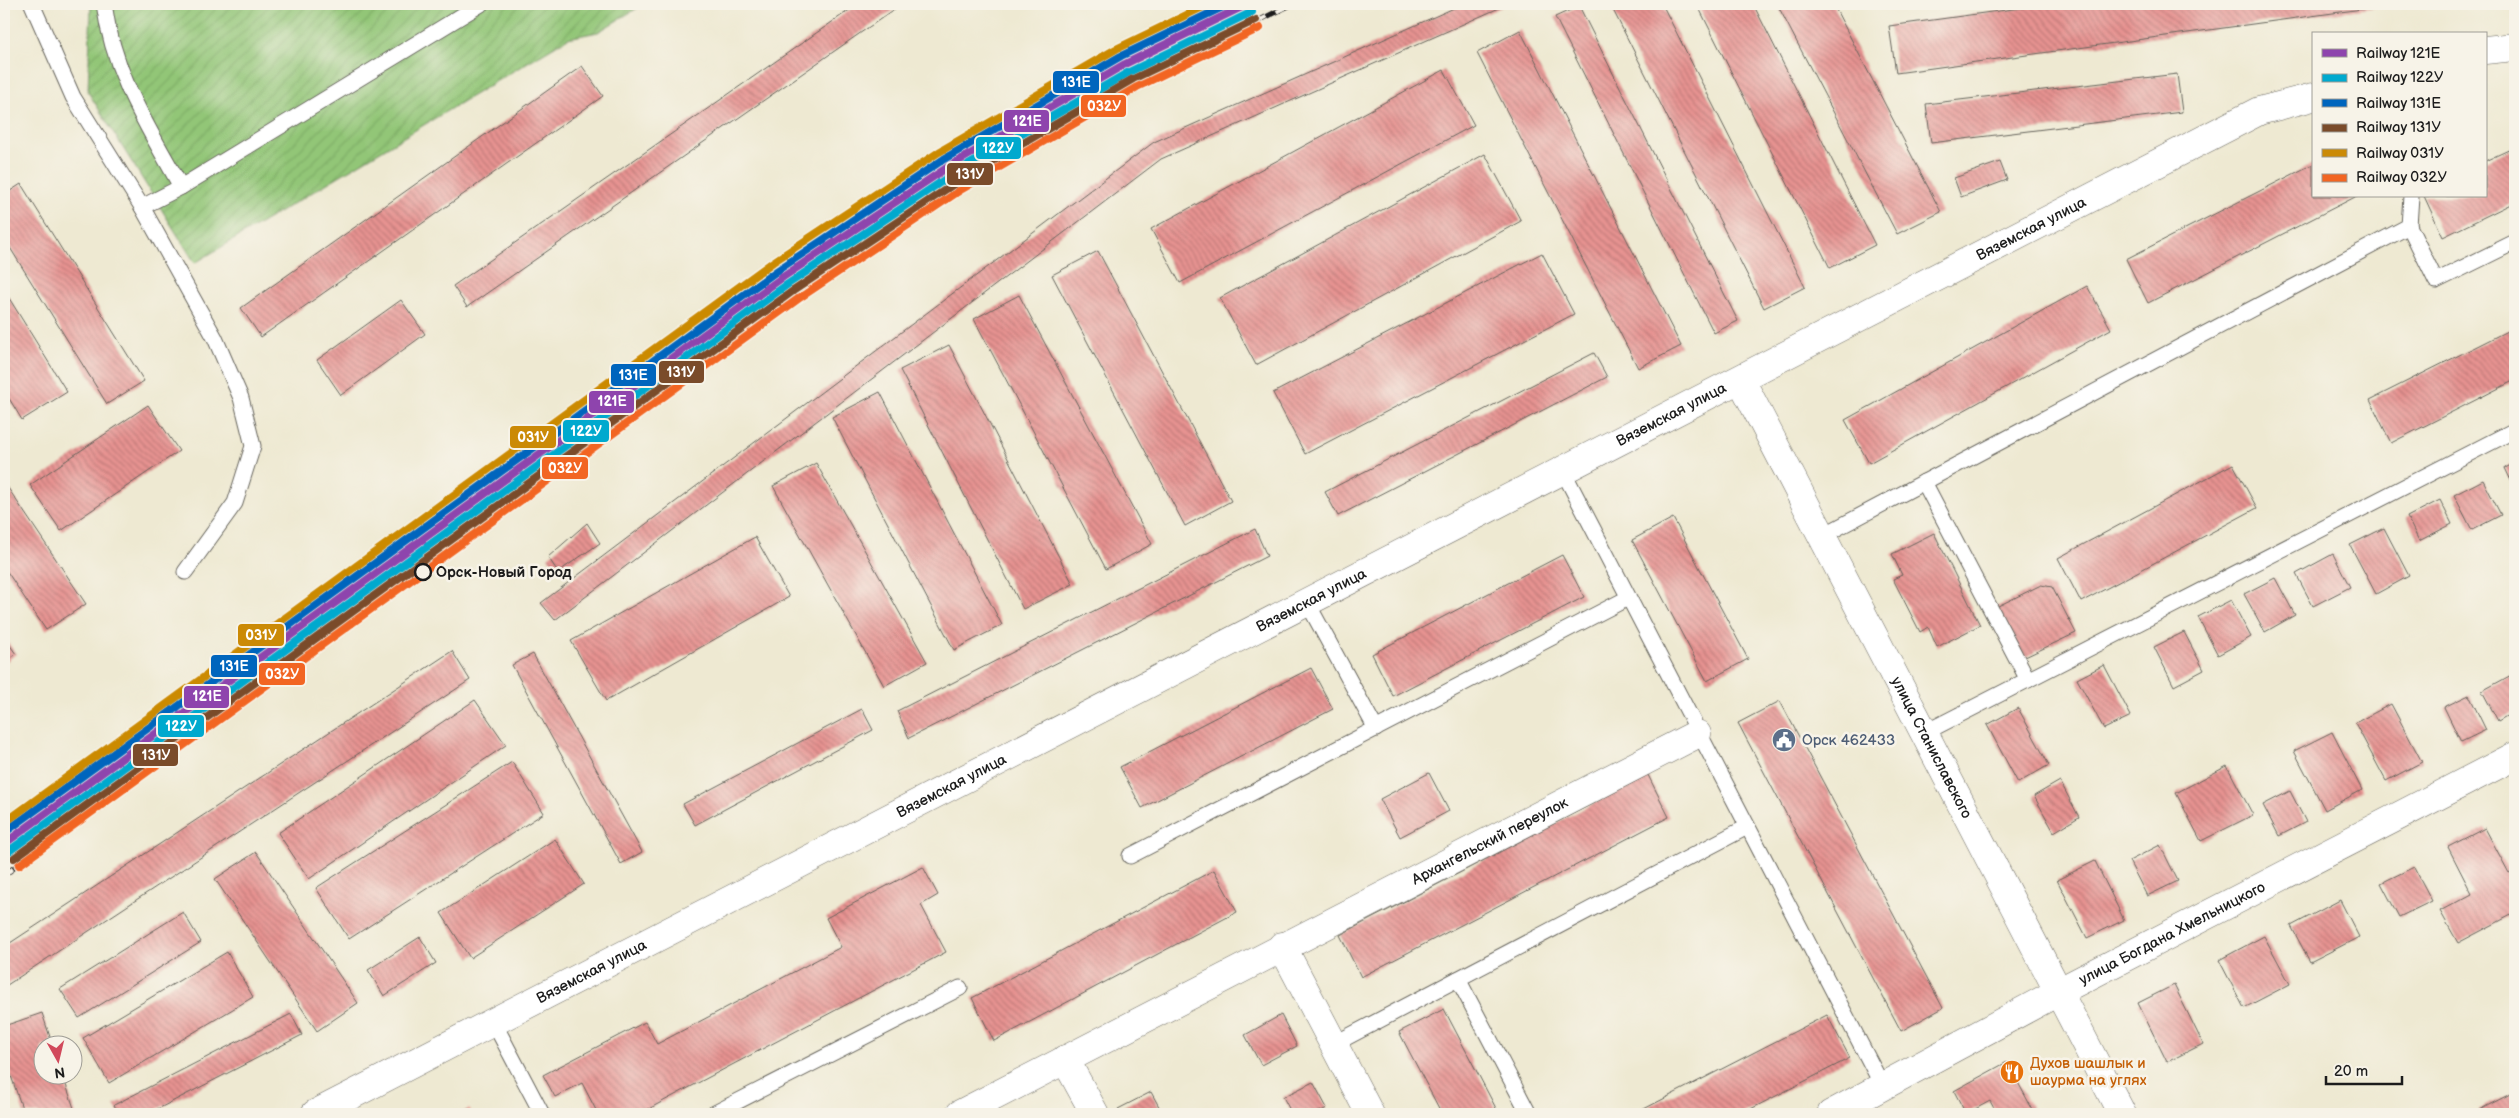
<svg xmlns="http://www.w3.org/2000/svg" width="2519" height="1118" font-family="'Balsamiq Sans',sans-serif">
<defs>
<pattern id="garden-furrows" width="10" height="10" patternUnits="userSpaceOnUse" patternTransform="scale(1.25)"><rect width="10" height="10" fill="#92c677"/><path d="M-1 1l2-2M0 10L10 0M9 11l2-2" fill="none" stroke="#7daa66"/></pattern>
<pattern id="building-back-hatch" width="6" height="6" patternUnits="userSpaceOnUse" patternTransform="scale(1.25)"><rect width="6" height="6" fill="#e79391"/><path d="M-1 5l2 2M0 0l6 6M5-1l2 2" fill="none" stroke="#ba7776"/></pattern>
</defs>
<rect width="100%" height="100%" fill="#f7f3e8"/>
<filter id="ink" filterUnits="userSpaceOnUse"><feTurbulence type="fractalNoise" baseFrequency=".02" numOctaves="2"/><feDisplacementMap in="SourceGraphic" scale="10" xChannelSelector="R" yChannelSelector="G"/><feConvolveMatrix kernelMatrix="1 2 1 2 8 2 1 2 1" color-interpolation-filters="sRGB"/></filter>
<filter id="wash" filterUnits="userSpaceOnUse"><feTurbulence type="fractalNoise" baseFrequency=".0096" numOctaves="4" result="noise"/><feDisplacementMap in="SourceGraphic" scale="20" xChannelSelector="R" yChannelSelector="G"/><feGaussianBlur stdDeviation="1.12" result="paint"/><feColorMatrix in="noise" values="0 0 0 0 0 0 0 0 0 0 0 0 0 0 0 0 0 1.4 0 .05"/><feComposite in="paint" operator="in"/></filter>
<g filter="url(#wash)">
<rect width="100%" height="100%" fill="#eee9d2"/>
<!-- garden -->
<path fill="url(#garden-furrows)" stroke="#57714a" d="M91,4H644L598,32L568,38L195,263L88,92Z"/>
<g id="blocks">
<!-- building -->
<g fill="url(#building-back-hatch)">
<path d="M858,4H902L467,307L453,286Z"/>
<path d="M1463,4H1508L1161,159L555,620L541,603L1154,142Z"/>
<path d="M1610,4H1662L1805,287L1764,308Z"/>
<path d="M1697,4H1753L1875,245L1830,268Z"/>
<path d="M1777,4H1833L1941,212L1897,234Z"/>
<path d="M2050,4H2384V6L1896,73L1889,26Z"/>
<path d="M1579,6L1738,321L1714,333L1555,17Z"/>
<path d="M1520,30L1681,346L1638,368L1477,53Z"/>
<path d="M582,66L603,96L261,337L241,308Z"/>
<path d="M1444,70L1474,125L1180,283L1151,229Z"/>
<path d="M2177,74L2182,112L1931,143L1926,104Z"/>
<path d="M2515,147V202L2443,237L2424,196H2485V161Z"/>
<path d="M1485,154L1521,221L1256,365L1220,298Z"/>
<path d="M2000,162L2007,180L1961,197L1954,178Z"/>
<path d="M2313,164V196H2357L2148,303L2126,259Z"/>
<path d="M21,184L144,381L107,404L4,238V195Z"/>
<path d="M1098,251L1231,501L1185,526L1052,275Z"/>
<path d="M1542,253L1574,314L1305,454L1273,393Z"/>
<path d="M2087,286L2111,329L1869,463L1845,420Z"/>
<path d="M4,290L67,392L22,420L4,390Z"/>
<path d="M1019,295L1152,544L1106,569L974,319Z"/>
<path d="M401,300L425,334L341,395L317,360Z"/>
<path d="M2515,327V380L2391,443L2370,400Z"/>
<path d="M949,345L1073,584L1023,609L900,370Z"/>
<path d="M1594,353L1607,377L1338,516L1325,492Z"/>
<path d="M880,392L1002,625L954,650L832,417Z"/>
<path d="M148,405L179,451L61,531L30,485Z"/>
<path d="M816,463L927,662L884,686L773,486Z"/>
<path d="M2515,463V489L2505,468Z"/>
<path d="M2233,464L2257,508L2081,602L2058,558Z"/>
<path d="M2483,480L2501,515L2472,530L2454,495Z"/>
<path d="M4,482L86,604L46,630L4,567Z"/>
<path d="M2440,500L2452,524L2419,541L2407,517Z"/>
<path d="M1673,518L1748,659L1707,681L1632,540Z"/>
<path d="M587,523L600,543L558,572L548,557Z"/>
<path d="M2384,528L2409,576L2376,594L2350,545Z"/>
<path d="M1255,529L1267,556L909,738L897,711Z"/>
<path d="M1934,533L1980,625L1937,647L1928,627L1920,632L1893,579L1902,575L1892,554Z"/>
<path d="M755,537L789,597L606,701L571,641Z"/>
<path d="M2333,554L2350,587L2313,606L2296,574Z"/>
<path d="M1562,555L1584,597L1393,696L1372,654Z"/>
<path d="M2275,578L2295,615L2265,632L2244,594Z"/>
<path d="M2041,585L2052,587L2076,633L2023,658L1996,607Z"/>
<path d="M2231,600L2251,637L2218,655L2198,617Z"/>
<path d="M2184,632L2204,670L2174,686L2154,647Z"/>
<path d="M4,637L16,654L4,663Z"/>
<path d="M452,651L470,680L4,987V947Z"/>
<path d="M533,654L642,852L621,864L512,665Z"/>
<path d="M2104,665L2131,716L2104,729L2077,679Z"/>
<path d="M1311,668L1333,709L1142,808L1120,767Z"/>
<path d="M2515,673V711L2498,721L2482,691Z"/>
<path d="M2469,695L2486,730L2461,742L2444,707Z"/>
<path d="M475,700L506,745L309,879L278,833Z"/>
<path d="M1780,701L1943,1008L1901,1031L1738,723Z"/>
<path d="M2391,704L2422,762L2386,781L2355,723Z"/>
<path d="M2018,708L2049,765L2018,783L1987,725Z"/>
<path d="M862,709L873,730L695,825L683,804Z"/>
<path d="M2332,732L2362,790L2325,810L2294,751Z"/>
<path d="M512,762L544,813L349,939L316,888Z"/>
<path d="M2227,766L2253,815L2201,841L2176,793Z"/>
<path d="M1429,773L1449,811L1400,837L1380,799Z"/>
<path d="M1648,775L1669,817L1361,977L1340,935Z"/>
<path d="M2060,781L2079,817L2054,832L2034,796Z"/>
<path d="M2290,791L2306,822L2279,836L2263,805Z"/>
<path d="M2485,828L2509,873L2515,870V913L2458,943L2440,911L2472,894L2448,847Z"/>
<path d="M555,839L584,884L470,958L441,913Z"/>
<path d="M2160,845L2178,881L2147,896L2129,861Z"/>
<path d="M256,852L358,1003L317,1031L215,879Z"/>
<path d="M2095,861L2124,920L2087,938L2057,880Z"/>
<path d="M923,867L938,895L921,905L946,952L639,1114H598L582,1083L555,1097L543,1075L645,1022L657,1044L841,947L826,918Z"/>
<path d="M2414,867L2432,901L2399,917L2381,883Z"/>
<path d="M1214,870L1237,912L994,1041L972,998Z"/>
<path d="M2340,900L2359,937L2310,962L2291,926Z"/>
<path d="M183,912L201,942L79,1018L60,989Z"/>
<path d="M2264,936L2290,984L2244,1008L2219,960Z"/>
<path d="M420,937L436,963L384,996L368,970Z"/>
<path d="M227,952L253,997L109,1083L83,1038Z"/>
<path d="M2174,985L2203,1044L2167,1062L2138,1003Z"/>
<path d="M1444,1009L1499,1114H1442L1399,1032Z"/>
<path d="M42,1013L53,1046H42V1076H63L76,1114H24L4,1055V1026Z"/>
<path d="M291,1014L302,1035L148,1114H119L114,1105Z"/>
<path d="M1281,1015L1297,1046L1261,1065L1245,1035Z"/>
<path d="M1827,1015L1850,1058L1741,1114H1640L1638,1112Z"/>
<path d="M2007,1062L2035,1114H1997L1990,1101L1966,1114L1954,1091Z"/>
<path d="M1313,1082L1327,1108L1315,1114H1292L1283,1097Z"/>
<path d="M1151,1092L1163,1114H1121L1118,1109Z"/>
<path d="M2514,1092L2515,1114H2481L2479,1110Z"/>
<path d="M469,1109L472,1114H459Z"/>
</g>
</g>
</g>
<g filter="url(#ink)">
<use href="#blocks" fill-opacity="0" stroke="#66645c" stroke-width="1"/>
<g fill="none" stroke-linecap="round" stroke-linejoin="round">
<!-- lane casing -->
<g stroke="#66645c" stroke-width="17">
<g id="lane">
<path d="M32,4L73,97L142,207L215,338L241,398L253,446L235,503L185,572"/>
<path d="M104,4C114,76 147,125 181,187"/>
<path d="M142,207L181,187L481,4"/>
<path d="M2409,226L2436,281L2515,242"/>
<path d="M1563,471L1883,1087"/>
<path d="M1924,482L2028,680"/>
<path d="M1822,536L2409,226L2411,196"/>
<path d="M1307,602L1376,729"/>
<path d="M1924,733L2515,430"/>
<path d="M1130,856L1628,598"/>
<path d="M1458,979L1529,1114"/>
<path d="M493,1021L542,1114"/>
<path d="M1334,1044L1747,827"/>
<path d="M713,1114L960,988"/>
</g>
</g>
<!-- street casing -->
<g stroke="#66645c" stroke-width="29">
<g id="street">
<path d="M1282,946L1370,1114"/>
<path d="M1065,1059L1095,1114"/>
<path id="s1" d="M960,1114L1697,734"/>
<path id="s2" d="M1831,1114L2058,992L2515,756"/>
</g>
</g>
<!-- secondary casing -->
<g stroke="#66645c" stroke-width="29">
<g id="secondary">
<path d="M2485,50L2515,47"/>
<path id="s3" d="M1741,380L2122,1114"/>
<path id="s4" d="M315,1114L2259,111L2313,97"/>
</g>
</g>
<!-- lane -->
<use href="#lane" stroke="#fff" stroke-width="15"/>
<!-- street -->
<use href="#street" stroke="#fff" stroke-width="28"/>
<!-- secondary -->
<use href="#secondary" stroke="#fff" stroke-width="28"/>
<!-- rail casing -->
<g stroke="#1c1c1c" stroke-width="5.5">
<path id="rail" d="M4,875L797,298L961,187L1133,84L1292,4"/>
</g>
<!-- rail -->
<use href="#rail" stroke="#f7f3e8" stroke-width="4" stroke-dasharray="11" stroke-linecap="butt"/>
<!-- rail-1 casing -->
<g stroke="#f7f3e8" stroke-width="11">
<path id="rail-1" d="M4,844L783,277L948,167L1125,64L1248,4"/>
</g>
<!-- rail-2 casing -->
<g stroke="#f7f3e8" stroke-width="11">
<path id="rail-2" d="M9,851L788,284L953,174L1129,72L1252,12"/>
</g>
<!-- rail-3 casing -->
<g stroke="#f7f3e8" stroke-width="11">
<path id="rail-3" d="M4,833L778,270L944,159L1121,56L1229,4"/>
</g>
<!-- rail-4 casing -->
<g stroke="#f7f3e8" stroke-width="11">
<path id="rail-4" d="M14,858L793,291L957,182L1133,79L1256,20"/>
</g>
<!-- rail-5 casing -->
<g stroke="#f7f3e8" stroke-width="11">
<path id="rail-5" d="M4,823L773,262L939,152L1116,49L1209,4"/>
</g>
<!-- rail-6 casing -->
<g stroke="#f7f3e8" stroke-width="11">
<path id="rail-6" d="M19,865L798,299L962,189L1137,87L1260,28"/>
</g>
<!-- rail-1 -->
<use href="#rail-1" stroke="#8e44ad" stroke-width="8"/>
<!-- rail-2 -->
<use href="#rail-2" stroke="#00a9ce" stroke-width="8"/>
<!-- rail-3 -->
<use href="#rail-3" stroke="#0065bd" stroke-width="8"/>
<!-- rail-4 -->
<use href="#rail-4" stroke="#7a4b2a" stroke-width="8"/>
<!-- rail-5 -->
<use href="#rail-5" stroke="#cb8a06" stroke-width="8"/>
<!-- rail-6 -->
<use href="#rail-6" stroke="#f26522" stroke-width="8"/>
</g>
</g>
<!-- icons -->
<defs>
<g id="civic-disc" transform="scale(1.25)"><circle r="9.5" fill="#5c6f8a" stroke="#f7f3e8"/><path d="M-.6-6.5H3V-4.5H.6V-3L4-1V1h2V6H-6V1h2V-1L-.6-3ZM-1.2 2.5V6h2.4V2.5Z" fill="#fff"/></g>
<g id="restaurant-disc" transform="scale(1.25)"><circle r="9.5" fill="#e8710a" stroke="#f7f3e8"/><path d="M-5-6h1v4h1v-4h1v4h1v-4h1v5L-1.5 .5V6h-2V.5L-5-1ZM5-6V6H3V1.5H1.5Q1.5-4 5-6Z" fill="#fff"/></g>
</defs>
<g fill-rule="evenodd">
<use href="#civic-disc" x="1784" y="740"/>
<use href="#restaurant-disc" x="2012" y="1072"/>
</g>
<!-- markers -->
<circle fill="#f7f3e8" stroke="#1c1c1c" stroke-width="2.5" cx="423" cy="572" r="8"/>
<g text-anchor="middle" stroke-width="5" stroke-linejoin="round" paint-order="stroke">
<!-- street labels -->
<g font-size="15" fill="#1c1c1c" stroke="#f7f3e8">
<text dy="5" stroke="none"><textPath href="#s4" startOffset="1931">Вяземская улица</textPath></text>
<text dy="5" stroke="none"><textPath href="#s4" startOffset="1526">Вяземская улица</textPath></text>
<text dy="5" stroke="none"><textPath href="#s4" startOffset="1121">Вяземская улица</textPath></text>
<text dy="5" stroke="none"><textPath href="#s3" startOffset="414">улица Станиславского</textPath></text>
<text dy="5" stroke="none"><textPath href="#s4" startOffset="716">Вяземская улица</textPath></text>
<text dy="5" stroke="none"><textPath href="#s1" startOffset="596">Архангельский переулок</textPath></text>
<text dy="5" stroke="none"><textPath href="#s2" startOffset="386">улица Богдана Хмельницкого</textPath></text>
<text dy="5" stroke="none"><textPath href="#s4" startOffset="311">Вяземская улица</textPath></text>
</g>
<!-- stop labels -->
<g font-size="15" font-weight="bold" fill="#1c1c1c" stroke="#f7f3e8" text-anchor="start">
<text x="436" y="577">Орск-Новый Город</text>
</g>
<!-- service labels -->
<g font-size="15" fill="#4e5e75" stroke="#f7f3e8" text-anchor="start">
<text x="1802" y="745">Орск 462433</text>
</g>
<!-- food labels -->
<g font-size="15" fill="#c56008" stroke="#f7f3e8" text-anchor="start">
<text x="2030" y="1068">Духов шашлык и<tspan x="2030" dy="17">шаурма на углях</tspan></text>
</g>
</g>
<g stroke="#f7f3e8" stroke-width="2">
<rect x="1052" y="70" width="48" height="24" rx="5" fill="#0065bd"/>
<rect x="1080" y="94" width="47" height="24" rx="5" fill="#f26522"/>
<rect x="1003" y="109" width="47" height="24" rx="5" fill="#8e44ad"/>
<rect x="975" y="136" width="47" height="24" rx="5" fill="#00a9ce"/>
<rect x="946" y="162" width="48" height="24" rx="5" fill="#7a4b2a"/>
<rect x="658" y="360" width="47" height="24" rx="5" fill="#7a4b2a"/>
<rect x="610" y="363" width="47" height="24" rx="5" fill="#0065bd"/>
<rect x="588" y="390" width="47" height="24" rx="5" fill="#8e44ad"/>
<rect x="562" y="419" width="48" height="24" rx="5" fill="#00a9ce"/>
<rect x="509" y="425" width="48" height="24" rx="5" fill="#cb8a06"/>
<rect x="541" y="456" width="48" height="24" rx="5" fill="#f26522"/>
<rect x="237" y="623" width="48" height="24" rx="5" fill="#cb8a06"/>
<rect x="210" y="654" width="48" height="24" rx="5" fill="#0065bd"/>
<rect x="258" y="662" width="48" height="24" rx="5" fill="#f26522"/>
<rect x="183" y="685" width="47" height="24" rx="5" fill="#8e44ad"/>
<rect x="157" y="714" width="48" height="24" rx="5" fill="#00a9ce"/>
<rect x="132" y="743" width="47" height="24" rx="5" fill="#7a4b2a"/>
</g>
<g font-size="14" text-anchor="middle" font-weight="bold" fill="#fff">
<text x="1076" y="87">131Е</text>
<text x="1104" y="111">032У</text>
<text x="1027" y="126">121Е</text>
<text x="998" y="153">122У</text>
<text x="970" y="179">131У</text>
<text x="681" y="377">131У</text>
<text x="633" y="380">131Е</text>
<text x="612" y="406">121Е</text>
<text x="586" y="436">122У</text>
<text x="533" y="442">031У</text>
<text x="565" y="473">032У</text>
<text x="261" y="640">031У</text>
<text x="234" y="671">131Е</text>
<text x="282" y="679">032У</text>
<text x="207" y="701">121Е</text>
<text x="181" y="731">122У</text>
<text x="156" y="760">131У</text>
</g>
<!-- margin -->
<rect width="2519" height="1118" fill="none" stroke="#f7f3e8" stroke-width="20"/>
<!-- legend -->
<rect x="2312" y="32" width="175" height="165" fill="#f7f3e8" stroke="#9f9d96"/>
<rect x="2322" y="49" width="25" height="8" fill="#8e44ad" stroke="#9f9d96"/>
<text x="2356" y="58" font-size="15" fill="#1c1c1c">Railway 121Е</text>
<rect x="2322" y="74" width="25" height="8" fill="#00a9ce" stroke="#9f9d96"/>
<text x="2356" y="82" font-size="15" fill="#1c1c1c">Railway 122У</text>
<rect x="2322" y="99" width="25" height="8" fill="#0065bd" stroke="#9f9d96"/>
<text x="2356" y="108" font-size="15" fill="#1c1c1c">Railway 131Е</text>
<rect x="2322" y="124" width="25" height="8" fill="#7a4b2a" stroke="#9f9d96"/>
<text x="2356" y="132" font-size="15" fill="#1c1c1c">Railway 131У</text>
<rect x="2322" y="149" width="25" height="8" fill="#cb8a06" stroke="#9f9d96"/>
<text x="2356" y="158" font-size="15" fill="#1c1c1c">Railway 031У</text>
<rect x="2322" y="174" width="25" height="8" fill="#f26522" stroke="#9f9d96"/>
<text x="2356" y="182" font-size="15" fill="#1c1c1c">Railway 032У</text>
<!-- north arrow -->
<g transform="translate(58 1060) rotate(172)"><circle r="24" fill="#f7f3e8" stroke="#9f9d96"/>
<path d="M0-4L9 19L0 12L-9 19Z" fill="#d1495b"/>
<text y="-8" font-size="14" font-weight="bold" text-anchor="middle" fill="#1c1c1c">N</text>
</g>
<!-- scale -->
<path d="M2326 1076v8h76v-8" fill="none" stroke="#1c1c1c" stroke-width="2.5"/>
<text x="2334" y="1076" font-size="15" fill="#1c1c1c" stroke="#f7f3e8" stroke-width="4" paint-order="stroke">20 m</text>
</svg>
